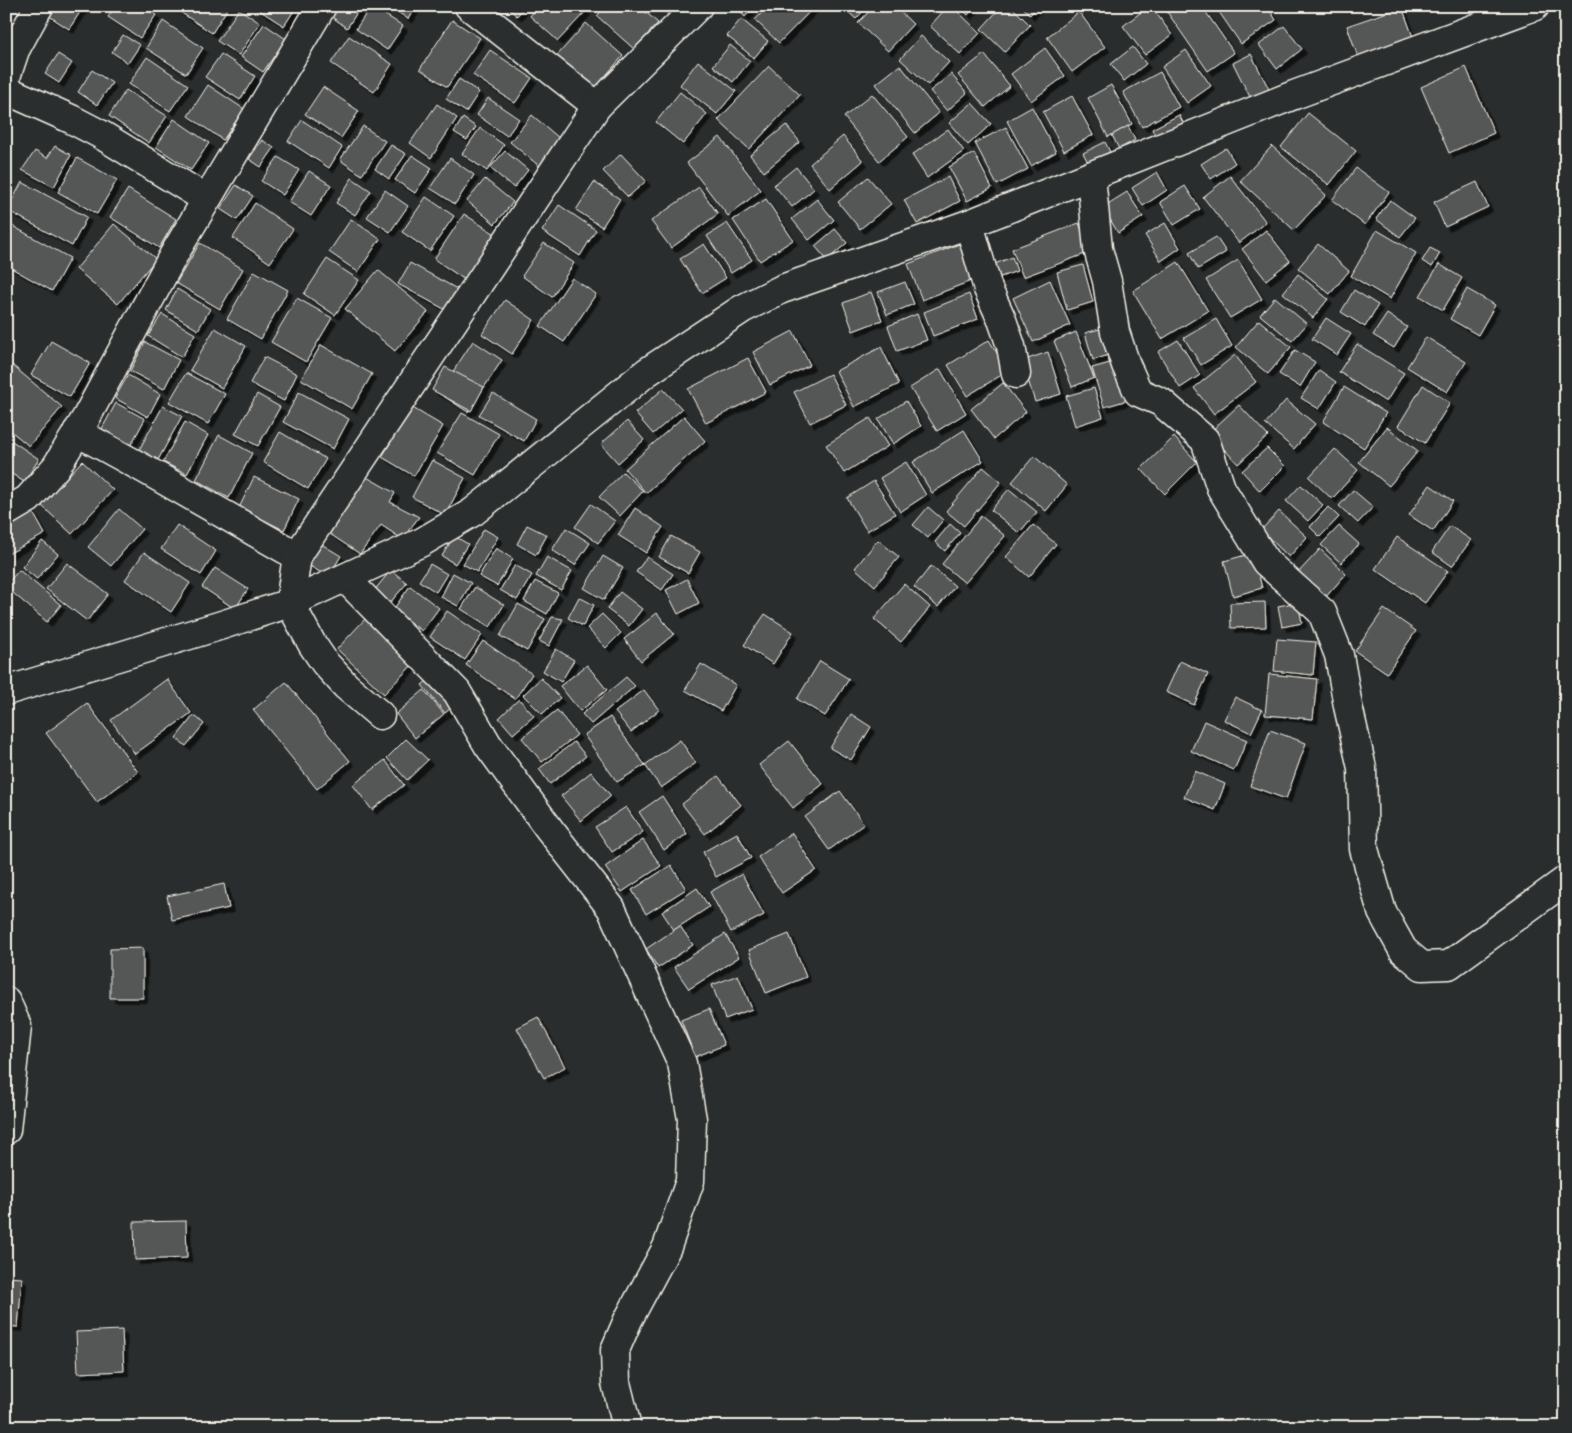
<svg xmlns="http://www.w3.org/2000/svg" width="1572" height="1433" font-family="Mynerve,sans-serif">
<defs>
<filter id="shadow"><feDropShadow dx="4.5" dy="4.5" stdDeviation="0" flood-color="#0009"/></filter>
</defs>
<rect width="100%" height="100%" fill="#2a2d2e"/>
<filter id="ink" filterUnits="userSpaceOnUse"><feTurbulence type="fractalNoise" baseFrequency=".02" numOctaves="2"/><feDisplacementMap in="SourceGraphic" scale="10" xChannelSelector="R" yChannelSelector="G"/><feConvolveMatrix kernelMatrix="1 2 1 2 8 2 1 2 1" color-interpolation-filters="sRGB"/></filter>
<g filter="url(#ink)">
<!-- building -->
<g fill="#555756" stroke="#f4f1e8" filter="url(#shadow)">
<path d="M47,6H84L69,29L43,12Z"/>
<path d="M115,6H142L156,15L140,38L108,17Z"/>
<path d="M171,6H229L212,33Z"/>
<path d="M257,6H297L284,26L256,8Z"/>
<path d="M339,6H361L347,28L332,17Z"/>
<path d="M371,6L403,26L387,50L356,29Z"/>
<path d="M389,6H416L408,19Z"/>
<path d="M506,6H525L517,16Z"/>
<path d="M539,6H581L586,11L558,41L530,16Z"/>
<path d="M606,6H639L658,23L634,49L597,16Z"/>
<path d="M659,6H683L672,18Z"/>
<path d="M735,6H755L745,17Z"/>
<path d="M768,6H815L779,43L755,20Z"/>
<path d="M842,6H868L856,19Z"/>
<path d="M874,6H894L913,24L888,51L858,23Z"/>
<path d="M948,6H952L980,33L960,54L930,26Z"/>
<path d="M959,6H976L968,15Z"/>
<path d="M1002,6H1011L1030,25L1005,52L981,29Z"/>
<path d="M1021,6H1038L1030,15Z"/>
<path d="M1149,6H1151L1172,35L1145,55L1123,26Z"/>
<path d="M1163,6H1206L1203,8L1234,53L1208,71Z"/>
<path d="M1215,6H1267L1276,20L1241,44Z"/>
<path d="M1402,7L1413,37L1358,57L1347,26Z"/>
<path d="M239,9L260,23L239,55L217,41Z"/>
<path d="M1079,12L1105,47L1072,72L1047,37Z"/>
<path d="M741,19L768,41L754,58L727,36Z"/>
<path d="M452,20L480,38L447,87L420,69Z"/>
<path d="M163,21L203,48L186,74L146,48Z"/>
<path d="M586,23L623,56L592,91L555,58Z"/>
<path d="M264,24L286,39L263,72L241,57Z"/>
<path d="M1284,26L1302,49L1277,69L1259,45Z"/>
<path d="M123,35L140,45L128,63L112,52Z"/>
<path d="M349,36L392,64L374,92L331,63Z"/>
<path d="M921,36L949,62L928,85L900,59Z"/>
<path d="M730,45L750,61L733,82L713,66Z"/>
<path d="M1133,47L1146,64L1124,81L1111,64Z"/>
<path d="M1045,48L1065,76L1031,101L1011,74Z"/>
<path d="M490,50L532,78L515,103L473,75Z"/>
<path d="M1186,50L1211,86L1187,103L1162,67Z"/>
<path d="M58,54L72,63L59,83L45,74Z"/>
<path d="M221,54L255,76L240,100L205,77Z"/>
<path d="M984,54L1010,86L985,107L958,75Z"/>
<path d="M1251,54L1271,93L1253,103L1233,63Z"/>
<path d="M147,57L188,85L170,111L129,84Z"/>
<path d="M698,61L736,91L717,114L680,85Z"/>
<path d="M900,65L939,113L915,133L876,84Z"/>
<path d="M769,66L800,95L749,149L718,120Z"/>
<path d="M1466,67L1494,133L1449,153L1421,87Z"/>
<path d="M92,70L112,83L97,105L78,92Z"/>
<path d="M1160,72L1179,107L1142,127L1123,92Z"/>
<path d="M951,74L967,93L947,111L930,91Z"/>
<path d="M459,79L479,92L466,112L446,99Z"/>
<path d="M208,85L244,109L223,140L188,116Z"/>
<path d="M1111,85L1132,124L1108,137L1088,98Z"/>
<path d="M323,87L359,111L341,138L305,114Z"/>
<path d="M126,90L167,116L149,143L109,116Z"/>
<path d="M680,92L707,114L683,144L656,122Z"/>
<path d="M872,94L908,137L879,161L844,117Z"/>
<path d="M1072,96L1093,135L1064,151L1043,112Z"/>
<path d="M488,98L519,119L507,136L477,115Z"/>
<path d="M972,103L991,124L968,145L949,123Z"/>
<path d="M437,104L457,118L431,158L410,143Z"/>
<path d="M1032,107L1056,152L1031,166L1007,121Z"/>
<path d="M1308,113L1356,151L1329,185L1281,147Z"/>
<path d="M532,115L566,144L544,170L510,142Z"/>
<path d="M1179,115L1185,126L1158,141L1152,129Z"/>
<path d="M463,118L476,127L467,140L454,132Z"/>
<path d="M174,119L209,143L191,170L156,147Z"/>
<path d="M302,120L342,147L329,168L288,141Z"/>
<path d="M786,125L800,142L764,172L750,155Z"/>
<path d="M363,126L385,141L362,175L340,160Z"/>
<path d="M1128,126L1135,140L1119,149L1112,135Z"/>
<path d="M1006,127L1028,169L997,185L975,143Z"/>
<path d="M480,128L504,145L487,171L462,154Z"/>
<path d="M948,129L964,151L927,178L912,155Z"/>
<path d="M843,136L863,161L830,189L810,164Z"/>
<path d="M720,137L761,190L728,216L687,163Z"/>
<path d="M262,140L274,148L261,167L249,159Z"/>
<path d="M1105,142L1110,152L1089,164L1083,153Z"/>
<path d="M391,145L406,154L389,179L375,169Z"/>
<path d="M55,146L71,155L54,187L22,170L35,151L47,158Z"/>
<path d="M1272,146L1326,195L1294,230L1240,181Z"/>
<path d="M1226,148L1235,163L1211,179L1201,164Z"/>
<path d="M505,151L528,170L514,188L490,168Z"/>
<path d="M974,153L992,188L967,201L949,167Z"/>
<path d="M621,154L646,181L628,197L603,171Z"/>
<path d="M412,155L432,168L415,193L395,180Z"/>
<path d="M278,157L299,170L283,195L261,181Z"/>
<path d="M77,158L117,180L97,214L58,192Z"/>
<path d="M450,158L474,175L455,204L430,188Z"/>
<path d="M796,167L814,189L792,207L774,185Z"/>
<path d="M1356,168L1389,192L1365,225L1332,200Z"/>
<path d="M309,171L331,185L311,216L289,202Z"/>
<path d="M1157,172L1167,190L1143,206L1132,188Z"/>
<path d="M1230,176L1266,222L1239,243L1203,197Z"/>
<path d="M868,177L891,204L860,229L838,202Z"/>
<path d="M948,177L960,201L917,224L904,200Z"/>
<path d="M352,178L371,191L355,215L336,203Z"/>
<path d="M485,179L513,202L495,224L467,201Z"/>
<path d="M22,182L87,217L72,246L7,210Z"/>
<path d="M594,182L620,199L602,227L576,210Z"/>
<path d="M1477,182L1488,207L1445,227L1434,202Z"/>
<path d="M236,185L253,196L237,220L220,209Z"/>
<path d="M1185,186L1200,209L1174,225L1160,202Z"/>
<path d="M699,187L718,214L671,248L651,221Z"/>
<path d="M128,189L176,219L159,248L110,217Z"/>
<path d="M385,190L408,206L390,232L367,217Z"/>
<path d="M1127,192L1143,217L1118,233L1103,207Z"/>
<path d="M426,197L454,216L430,251L402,232Z"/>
<path d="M766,199L793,240L760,261L733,220Z"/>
<path d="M817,199L834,220L809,240L792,219Z"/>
<path d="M1390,200L1415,218L1400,237L1376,219Z"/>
<path d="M255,203L293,229L270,263L233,238Z"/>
<path d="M559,205L596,230L580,256L542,231Z"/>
<path d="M464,214L495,234L465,280L434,259Z"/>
<path d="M351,219L380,239L358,272L329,252Z"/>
<path d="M727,223L752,260L731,273L707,236Z"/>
<path d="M1079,223L1090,252L1023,277L1012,249Z"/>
<path d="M1165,223L1180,248L1161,261L1145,235Z"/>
<path d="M9,224L70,258L52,291L6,265V230Z"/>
<path d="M114,224L156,259L118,304L76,269Z"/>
<path d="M835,229L847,243L827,260L815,246Z"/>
<path d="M1266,230L1290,261L1266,280L1242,249Z"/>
<path d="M1377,230L1416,253L1390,299L1351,276Z"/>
<path d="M1216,237L1226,252L1198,269L1189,253Z"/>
<path d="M967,241L981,277L922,300L908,264Z"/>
<path d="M200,243L243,269L220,309L176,283Z"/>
<path d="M544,243L574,263L552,297L522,276Z"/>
<path d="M704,244L726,278L702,293L680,259Z"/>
<path d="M1318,244L1349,271L1330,294L1298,268Z"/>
<path d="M1430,248L1440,253L1432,267L1422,261Z"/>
<path d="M1012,257L1017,271L995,279L990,266Z"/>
<path d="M327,259L359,280L335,315L304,294Z"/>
<path d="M1238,260L1262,299L1230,318L1206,280Z"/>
<path d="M1178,262L1208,311L1162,339L1133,291Z"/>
<path d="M410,263L457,289L446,310L398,284Z"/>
<path d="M1439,264L1462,278L1443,310L1420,296Z"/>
<path d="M1083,265L1093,302L1067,310L1057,272Z"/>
<path d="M378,270L428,312L395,351L345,309Z"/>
<path d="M254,271L288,290L261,339L227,319Z"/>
<path d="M1298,274L1328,299L1313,318L1283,293Z"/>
<path d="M572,278L596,294L564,342L540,326Z"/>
<path d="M1050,280L1070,325L1033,342L1013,298Z"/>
<path d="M905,282L914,304L887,315L878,292Z"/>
<path d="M177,289L210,309L198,330L166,310Z"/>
<path d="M1467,289L1495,305L1478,335L1450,319Z"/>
<path d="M1354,290L1378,305L1365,327L1341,312Z"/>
<path d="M871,292L882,320L853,331L843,303Z"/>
<path d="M969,294L978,319L933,336L924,312Z"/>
<path d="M1275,297L1307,324L1292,341L1260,315Z"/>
<path d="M297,298L332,318L306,362L271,342Z"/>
<path d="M505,300L534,320L512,354L482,334Z"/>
<path d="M162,314L195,334L182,357L148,336Z"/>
<path d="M917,314L927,340L897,351L888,326Z"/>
<path d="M1387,314L1407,327L1394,348L1373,335Z"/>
<path d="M1326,318L1351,334L1337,355L1312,339Z"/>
<path d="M1216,319L1232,346L1201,365L1184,338Z"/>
<path d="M1259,320L1291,347L1268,374L1236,347Z"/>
<path d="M1107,327L1115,353L1093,360L1085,333Z"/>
<path d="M215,328L246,346L222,388L190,370Z"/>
<path d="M793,331L810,365L770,385L753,352Z"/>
<path d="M1076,332L1094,378L1072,387L1054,341Z"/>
<path d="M1426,337L1466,362L1447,392L1407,367Z"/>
<path d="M989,340L1008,371L967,396L948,365Z"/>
<path d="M1178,340L1200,375L1180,388L1158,352Z"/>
<path d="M51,341L90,363L70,397L31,375Z"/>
<path d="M473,341L502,360L468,412L439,393Z"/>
<path d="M145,342L179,360L164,389L130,371Z"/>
<path d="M1357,344L1404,373L1386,402L1339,372Z"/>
<path d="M321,345L372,374L352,409L301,379Z"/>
<path d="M881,347L899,384L854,407L836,371Z"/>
<path d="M1295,350L1315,362L1300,387L1279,374Z"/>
<path d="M1048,352L1061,394L1035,402L1022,361Z"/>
<path d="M1235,355L1256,382L1214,414L1194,388Z"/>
<path d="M264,357L297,374L284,401L250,383Z"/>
<path d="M748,358L766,392L706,423L688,389Z"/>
<path d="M6,360L62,407L29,446L6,427Z"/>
<path d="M1117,361L1128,400L1104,407L1092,368Z"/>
<path d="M445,367L484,387L471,411L432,390Z"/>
<path d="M940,369L966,413L937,431L910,388Z"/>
<path d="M1319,370L1336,382L1319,409L1301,398Z"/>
<path d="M186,373L225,394L208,424L169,402Z"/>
<path d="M830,374L846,405L810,423L794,392Z"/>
<path d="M128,375L160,394L148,417L115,398Z"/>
<path d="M1003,383L1026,412L994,439L971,409Z"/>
<path d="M1423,385L1450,403L1425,443L1398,426Z"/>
<path d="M1344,387L1386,413L1364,448L1323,422Z"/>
<path d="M1094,388L1103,417L1075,426L1066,396Z"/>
<path d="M663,389L682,409L653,434L635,413Z"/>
<path d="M299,392L349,419L333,449L283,422Z"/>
<path d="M493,393L536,419L524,441L479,415Z"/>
<path d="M257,394L280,407L258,446L235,434Z"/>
<path d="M1286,400L1315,424L1294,449L1265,424Z"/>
<path d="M906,401L921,426L893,444L878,419Z"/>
<path d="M116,403L145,419L128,450L99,434Z"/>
<path d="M1239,405L1268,436L1238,464L1209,433Z"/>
<path d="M163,406L182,416L158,460L139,450Z"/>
<path d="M411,407L443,426L414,476L382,457Z"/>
<path d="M462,413L499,434L475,475L437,453Z"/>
<path d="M684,416L705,441L646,493L625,469Z"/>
<path d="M870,418L888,446L844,473L826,445Z"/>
<path d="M627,421L644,440L618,463L601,444Z"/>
<path d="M185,422L208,435L187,474L163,462Z"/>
<path d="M1387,427L1418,451L1389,486L1359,462Z"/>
<path d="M964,430L983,461L932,493L913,462Z"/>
<path d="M280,432L326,459L308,489L263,462Z"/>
<path d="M219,435L252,453L229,498L196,480Z"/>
<path d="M6,437L39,459L24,482L6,470Z"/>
<path d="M1174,437L1197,462L1165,494L1141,469Z"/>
<path d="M1267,448L1285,466L1260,491L1242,471Z"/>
<path d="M1335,449L1358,470L1332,499L1309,477Z"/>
<path d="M1034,456L1067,485L1046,511L1012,482Z"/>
<path d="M432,460L465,478L445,515L412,497Z"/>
<path d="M82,461L113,490L72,534L41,505Z"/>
<path d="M906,462L926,495L900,512L880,478Z"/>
<path d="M983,467L1001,482L964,526L946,511Z"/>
<path d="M623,472L643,491L620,516L599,497Z"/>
<path d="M363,475L395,493L390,502L419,517L402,539L381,525L360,554L327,532Z"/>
<path d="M254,477L299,499L284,530L239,508Z"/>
<path d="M874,481L895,514L867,531L847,498Z"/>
<path d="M1301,485L1323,505L1308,521L1286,501Z"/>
<path d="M1430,485L1453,501L1433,531L1409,515Z"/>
<path d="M1009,489L1037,512L1019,533L991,510Z"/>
<path d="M1353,490L1373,507L1358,523L1339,506Z"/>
<path d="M591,504L615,521L598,543L575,527Z"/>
<path d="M928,507L943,520L928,538L913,525Z"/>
<path d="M1328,507L1339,517L1320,537L1310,527Z"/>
<path d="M635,508L663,527L646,553L618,535Z"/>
<path d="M31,509L45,534L6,555V522Z"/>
<path d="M119,509L142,529L111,566L88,547Z"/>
<path d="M1279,511L1307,537L1289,557L1261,530Z"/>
<path d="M981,516L1005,536L965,583L942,564Z"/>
<path d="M950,524L960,533L945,551L935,542Z"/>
<path d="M177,525L216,551L201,575L161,549Z"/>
<path d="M527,525L547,535L536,555L517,544Z"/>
<path d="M1033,525L1056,544L1029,577L1006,557Z"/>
<path d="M1339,526L1359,544L1341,563L1321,545Z"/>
<path d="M1450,526L1471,540L1452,566L1432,552Z"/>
<path d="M566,528L590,543L575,565L552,550Z"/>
<path d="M484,529L498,537L477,572L463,564Z"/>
<path d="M454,536L468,544L455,564L442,556Z"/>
<path d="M671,536L700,552L688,573L659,557Z"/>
<path d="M1397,537L1448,571L1425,603L1375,569Z"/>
<path d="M878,540L899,557L875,586L855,568Z"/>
<path d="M42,541L58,554L37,579L22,567Z"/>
<path d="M318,542L341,556L328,577L305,563Z"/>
<path d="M496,548L513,559L497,586L479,576Z"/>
<path d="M1320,549L1346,574L1323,600L1296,575Z"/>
<path d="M144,552L190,583L171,612L125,580Z"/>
<path d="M1253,553L1262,588L1233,596L1224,561Z"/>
<path d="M603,556L623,568L604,600L584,588Z"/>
<path d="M547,557L572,571L561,590L536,576Z"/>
<path d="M647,557L673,574L662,590L636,572Z"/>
<path d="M67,563L108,594L87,621L46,589Z"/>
<path d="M430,564L447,574L436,592L419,581Z"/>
<path d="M515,565L532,575L517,600L500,590Z"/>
<path d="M931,566L955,586L938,607L914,587Z"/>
<path d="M215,568L248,589L235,609L202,587Z"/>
<path d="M19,570L61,605L47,622L6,587V585Z"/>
<path d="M391,570L407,583L388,605L373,592Z"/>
<path d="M453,573L471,583L458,606L441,597Z"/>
<path d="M687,579L699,603L678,614L666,590Z"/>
<path d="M535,581L558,593L547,614L524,601Z"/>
<path d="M904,584L930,607L901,642L874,619Z"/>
<path d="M410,586L439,608L422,631L393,610Z"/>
<path d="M475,587L504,605L490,627L461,609Z"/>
<path d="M620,592L642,609L629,626L607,609Z"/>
<path d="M579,597L594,605L583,626L568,618Z"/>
<path d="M1265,602L1266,627L1231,628L1230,603Z"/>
<path d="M1298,602L1302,623L1282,627L1278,606Z"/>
<path d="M518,604L545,619L527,651L500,636Z"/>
<path d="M1384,609L1416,631L1387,673L1355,651Z"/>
<path d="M447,611L482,635L465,660L430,637Z"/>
<path d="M657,613L674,634L641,661L624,639Z"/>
<path d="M602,614L621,633L606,648L587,628Z"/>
<path d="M765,614L793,632L773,664L744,645Z"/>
<path d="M552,617L563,619L549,646L539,641Z"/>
<path d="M366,618L414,663L384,694L337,649Z"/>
<path d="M1277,639L1316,642L1313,675L1274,671Z"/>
<path d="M483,641L532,674L515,699L466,665Z"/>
<path d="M556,649L574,660L561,682L543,671Z"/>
<path d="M820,661L849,679L825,716L797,699Z"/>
<path d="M1180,661L1208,674L1194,705L1166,692Z"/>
<path d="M701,664L736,685L721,711L685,690Z"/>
<path d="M587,665L607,690L580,711L560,686Z"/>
<path d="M1269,674L1317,679L1313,719L1265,715Z"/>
<path d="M434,675L458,702L445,713L422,685Z"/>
<path d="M626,677L635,686L591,724L582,714Z"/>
<path d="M541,678L560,698L542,714L523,695Z"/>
<path d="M167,679L191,713L135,754L111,720Z"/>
<path d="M286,682L350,761L317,789L253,710Z"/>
<path d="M424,690L444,714L415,738L396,714Z"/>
<path d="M644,690L659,710L631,732L615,712Z"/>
<path d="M1235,697L1262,710L1251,733L1224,720Z"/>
<path d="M519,699L534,716L513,734L499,718Z"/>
<path d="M87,703L138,772L97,802L46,733Z"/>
<path d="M557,710L577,735L542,762L522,738Z"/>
<path d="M851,714L871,727L851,760L830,748Z"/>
<path d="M194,715L204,724L186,746L176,738Z"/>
<path d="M610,717L645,765L617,782L584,735Z"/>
<path d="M1204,721L1247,740L1234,770L1191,751Z"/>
<path d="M1270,730L1306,743L1286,799L1250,786Z"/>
<path d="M406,739L428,760L407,780L387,758Z"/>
<path d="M680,740L696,763L661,788L645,765Z"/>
<path d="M789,741L823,784L793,808L759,765Z"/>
<path d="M574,742L586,756L550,784L539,769Z"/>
<path d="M385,760L404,785L372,810L353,785Z"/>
<path d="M1195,771L1225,784L1215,810L1184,797Z"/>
<path d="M591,772L611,796L581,821L561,796Z"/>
<path d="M718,776L741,805L705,834L682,804Z"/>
<path d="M840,791L864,824L829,850L805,817Z"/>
<path d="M662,796L687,834L664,850L639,812Z"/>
<path d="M626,807L643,832L612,852L595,827Z"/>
<path d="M737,833L751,858L716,877L703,852Z"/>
<path d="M792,833L816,870L782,893L758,857Z"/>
<path d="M643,840L661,866L622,892L605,867Z"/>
<path d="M671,865L686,889L646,914L632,890Z"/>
<path d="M742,874L764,915L731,932L710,892Z"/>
<path d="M224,884L229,908L172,920L167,896Z"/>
<path d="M697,888L709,907L674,930L662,912Z"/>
<path d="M680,926L693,945L658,968L646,949Z"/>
<path d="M725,934L739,957L689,989L674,967Z"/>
<path d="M789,934L806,977L766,993L749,950Z"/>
<path d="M143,948V998H110V949Z"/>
<path d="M738,975L752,1009L725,1019L712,985Z"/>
<path d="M709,1009L724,1045L695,1057L681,1020Z"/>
<path d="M538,1017L565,1067L544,1078L517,1028Z"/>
<path d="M186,1221L187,1258L135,1260L134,1222Z"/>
<path d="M6,1277L22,1278L18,1327L6,1326Z"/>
<path d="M122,1330L124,1371L78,1373L76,1332Z"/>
</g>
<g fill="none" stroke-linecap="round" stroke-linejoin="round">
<!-- minor casing -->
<g stroke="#f4f1e8" stroke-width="31">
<g id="minor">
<path d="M469,6L597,106"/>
<path d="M6,77L15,50L39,6"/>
<path d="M6,90L71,119L100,134L206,199"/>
<path d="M1091,176L1098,249L1107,281L1115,332L1126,365L1138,392L1161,402L1205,440L1221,488L1266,562L1322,612L1339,655L1348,706L1362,768L1364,849L1382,912L1403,950L1422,966L1449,965L1566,880"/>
<path d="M969,224L988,289L1002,320L1011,346L1016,374"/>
<path d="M77,432L148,471L297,556"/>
<path d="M6,512L28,499L56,467L86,418L173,256L322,6"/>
<path d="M345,578L457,692L488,745L550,830L611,908L682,1063L692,1119L690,1181L667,1247L628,1320L615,1350L616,1383L627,1427"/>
<path d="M380,715L346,686L325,663L312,644L290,603L297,556L597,106L698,6"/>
<path d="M6,1001L17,1026L6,1130"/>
</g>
</g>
<!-- tertiary casing -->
<g stroke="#f4f1e8" stroke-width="31">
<path id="tertiary" d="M6,691L222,625L290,603L422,542L473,512L647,372L742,309L782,289L969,224L1294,95L1535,6"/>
</g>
<!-- minor -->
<use href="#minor" stroke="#2a2d2e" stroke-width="28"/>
<!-- tertiary -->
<use href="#tertiary" stroke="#2a2d2e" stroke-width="28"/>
</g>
</g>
<!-- margin -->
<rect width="1572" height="1433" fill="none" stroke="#2a2d2e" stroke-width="25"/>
<rect x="12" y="12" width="1547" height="1408" fill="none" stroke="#f4f1e8" stroke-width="2" filter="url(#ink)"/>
</svg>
